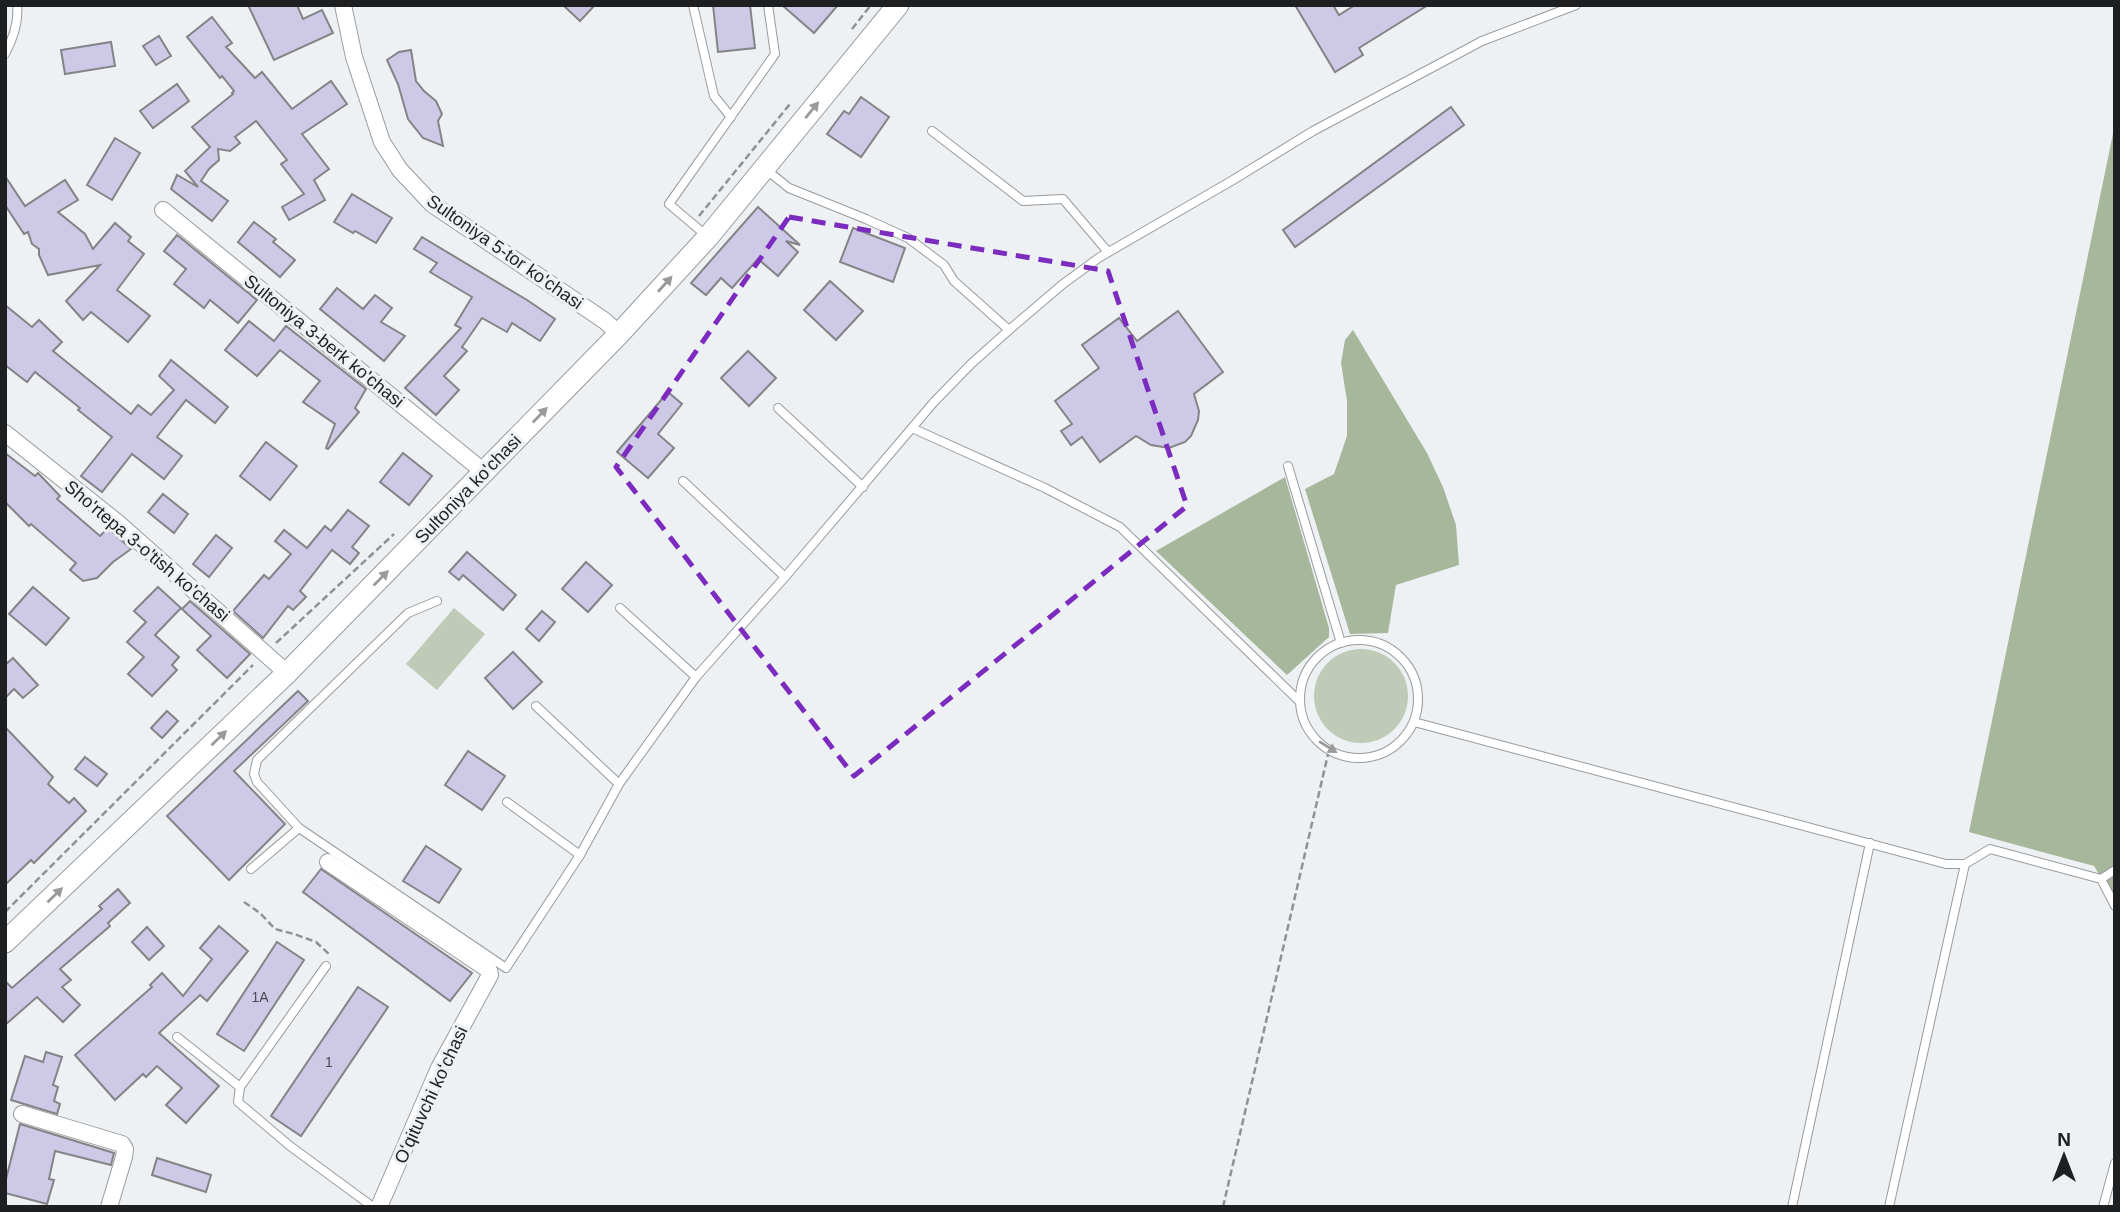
<svg xmlns="http://www.w3.org/2000/svg" width="2120" height="1212" font-family="Helvetica,sans-serif">
<rect width="100%" height="100%" fill="#eef1f4"/>
<!-- green -->
<g fill="#bfcab7">
<path d="M454,608L485,634L437,690L406,664Z"/>
<circle cx="1361" cy="696" r="47"/>
</g>
<!-- forest -->
<g fill="#a7b79b">
<path d="M2115,124V901L2094,866L1969,832Z"/>
<path d="M1353,330L1427,453L1443,487L1456,525L1459,565L1396,585L1388,633L1350,634L1305,489L1334,474L1347,436V401L1341,363L1345,340Z"/>
<path d="M1285,477L1329,628V637L1287,675L1156,551Z"/>
</g>
<!-- building -->
<g fill="#cfc9e8" stroke="#848487" stroke-width="2">
<path d="M248,5H297L303,19L322,10L333,33L274,60Z"/>
<path d="M563,5H595L580,21Z"/>
<path d="M713,5H750L755,48L718,52Z"/>
<path d="M782,5H838L814,33Z"/>
<path d="M1295,5H1333L1339,15L1355,5H1428L1359,48L1363,55L1335,72Z"/>
<path d="M212,17L232,43L226,47L255,78L262,72L292,109L331,81L347,104L302,134L329,169L314,180L325,200L289,220L282,207L304,194L281,164L287,160L256,121L235,137L240,143L230,151L218,149L219,160L209,169L201,181L228,201L212,221L171,189L177,175L198,187L185,171L210,147L192,127L233,94L232,93L234,91L222,76L220,78L187,37Z"/>
<path d="M159,36L171,56L156,65L143,46Z"/>
<path d="M111,42L115,66L65,74L61,50Z"/>
<path d="M411,50L416,81L424,91L436,101L442,114L438,121L443,146L423,138L408,119L398,84L387,60L399,52Z"/>
<path d="M177,84L189,101L153,128L140,111Z"/>
<path d="M861,97L889,117L861,157L827,134L844,111L849,114Z"/>
<path d="M1451,107L1464,125L1295,247L1283,230Z"/>
<path d="M115,138L140,153L112,200L87,185Z"/>
<path d="M5,176L25,206L65,180L78,200L58,212L85,234L93,249L115,223L131,237L128,241L144,254L117,290L150,316L128,342L91,312L83,320L66,301L100,265L48,275L39,255V249L32,244L28,232L24,234L5,205Z"/>
<path d="M352,194L392,218L376,243L355,231L353,233L334,222Z"/>
<path d="M758,207L800,245L786,241L798,252L778,276L758,259L732,288L721,278L706,295L691,283Z"/>
<path d="M254,222L276,239L273,242L295,260L280,277L238,242Z"/>
<path d="M853,228L905,248L893,282L840,262Z"/>
<path d="M177,235L257,300L238,323L210,300L204,308L174,284L186,269L164,251Z"/>
<path d="M422,237L527,300L555,319L540,341L512,323L507,332L482,318L462,347L467,351L444,376L459,390L436,415L405,388L461,328L455,325L472,297L430,272L437,263L414,249Z"/>
<path d="M830,281L863,311L836,340L804,310Z"/>
<path d="M337,288L363,309L375,295L392,308L381,322L405,336L384,361L320,309Z"/>
<path d="M5,305L32,327L39,320L62,342L53,351L131,414L138,405L151,415L174,390L159,376L171,360L228,407L215,423L186,400L157,437L182,456L164,479L132,454L102,492L81,476L112,437L78,410L80,408L35,372L27,382L5,365Z"/>
<path d="M1178,311L1223,372L1194,394L1199,411L1198,420L1191,436L1185,442L1169,448L1151,445L1136,436L1100,462L1082,437L1071,445L1061,431L1072,424L1055,401L1099,368L1082,345L1119,318L1137,341Z"/>
<path d="M249,321L274,341L286,326L366,389L355,408L359,412L328,449L326,448L335,424L303,402L320,381L280,350L257,376L225,350Z"/>
<path d="M748,351L776,378L749,406L721,378Z"/>
<path d="M668,392L682,404L658,434L674,448L648,478L617,452Z"/>
<path d="M266,442L297,466L270,500L240,476Z"/>
<path d="M5,453L35,476L38,473L60,496L57,499L100,536L108,528L131,549L113,562L97,578L83,581L70,570L76,563L31,524L29,526L5,502Z"/>
<path d="M403,453L432,476L409,505L380,482Z"/>
<path d="M163,494L188,514L174,533L148,512Z"/>
<path d="M348,510L369,526L352,547L359,553L350,564L332,550L300,591L306,597L293,610L288,606L263,638L233,611L264,575L269,579L291,554L275,541L284,530L307,548L325,526L331,531Z"/>
<path d="M216,535L232,548L209,577L193,564Z"/>
<path d="M467,552L516,595L503,610L463,575L459,580L449,572Z"/>
<path d="M586,562L612,585L588,612L562,589Z"/>
<path d="M33,587L69,618L46,645L9,614Z"/>
<path d="M158,587L181,608L155,635L179,657L172,665L177,670L152,696L128,674L144,657L127,642L146,622L134,611Z"/>
<path d="M190,601L250,654L227,678L197,650L211,636L182,609Z"/>
<path d="M542,611L555,622L539,641L526,629Z"/>
<path d="M513,652L542,682L513,709L485,678Z"/>
<path d="M13,658L38,685L23,698L14,689L5,698V665Z"/>
<path d="M298,691L308,701L234,771L285,824L229,880L167,816Z"/>
<path d="M167,711L178,721L162,738L151,728Z"/>
<path d="M5,727L53,777L48,784L69,803L74,798L86,811L34,863L31,860L5,885Z"/>
<path d="M468,751L505,776L482,810L445,785Z"/>
<path d="M85,757L107,774L97,786L75,769Z"/>
<path d="M426,846L461,869L439,903L403,881Z"/>
<path d="M321,869L472,973L450,1001L303,892Z"/>
<path d="M118,889L130,903L108,923L110,926L60,969L71,980L62,987L80,1005L63,1022L37,997L5,1025V981L12,988L102,909L99,906Z"/>
<path d="M219,926L248,951L207,1001L200,995L159,1033L219,1086L186,1123L166,1105L182,1088L157,1066L146,1077L143,1074L115,1100L75,1055L152,987L150,985L162,973L183,996L212,959L200,948Z"/>
<path d="M147,927L164,946L149,960L132,942Z"/>
<path d="M277,942L304,960L244,1051L217,1034Z"/>
<path d="M358,987L388,1007L301,1136L271,1116Z"/>
<path d="M46,1052L62,1057L53,1085L58,1087L54,1101L60,1104L57,1114L11,1100L25,1056L43,1062Z"/>
<path d="M20,1124L114,1153L111,1165L55,1151L49,1179L54,1180L47,1204L5,1193V1183Z"/>
<path d="M157,1158L211,1175L206,1192L152,1175Z"/>
</g>
<g fill="none" stroke-linecap="round" stroke-linejoin="round">
<!-- lane casing -->
<g stroke="#989b9d" stroke-width="10">
<g id="lane">
<path d="M693,5L714,96L731,117"/>
<path d="M5,54C13,39 19,22 17,5"/>
<path d="M932,131L1023,201L1063,199L1108,252"/>
<path d="M764,168L789,188L866,219L908,238L944,265L954,281L1009,330"/>
<path d="M708,237L669,204L775,54L768,5"/>
<path d="M778,408L863,487"/>
<path d="M912,428L1045,488L1120,527L1300,702"/>
<path d="M1288,466L1341,643"/>
<path d="M683,481L785,577"/>
<path d="M437,601L408,613L257,760L254,774L257,782L299,828L506,968L580,855L619,784L696,677L785,577L934,402L971,364L1009,330L1063,284L1100,257L1233,180L1313,131L1482,41L1576,5"/>
<path d="M620,608L696,677"/>
<circle cx="1359" cy="699" r="59"/>
<path d="M536,706L619,784"/>
<path d="M1414,722L1946,864H1965L1990,849L2101,879L2115,906"/>
<path d="M507,802L580,855"/>
<path d="M251,869L299,828"/>
<path d="M2101,879L2115,870"/>
<path d="M326,966L240,1087L238,1102L290,1146L373,1207"/>
<path d="M177,1037L240,1087"/>
<path d="M1792,1207L1870,843"/>
<path d="M1889,1207L1965,864"/>
<path d="M2103,1207L2115,1163"/>
</g>
</g>
<!-- street casing -->
<g stroke="#989b9d" stroke-width="18">
<g id="street">
<path d="M343,5L354,57L382,142L400,170L432,204L605,321L619,334"/>
<path d="M163,210L484,472"/>
<path d="M5,433L118,523L287,673"/>
<path d="M328,862L489,970L490,975L439,1068L379,1207"/>
<path d="M22,1114L122,1144L125,1149L124,1157L109,1207"/>
</g>
</g>
<!-- secondary casing -->
<g stroke="#989b9d" stroke-width="23">
<path id="secondary" d="M5,942L287,673L619,334L708,237L898,5"/>
</g>
<!-- path -->
<g stroke="#8f9294" stroke-width="2.5" stroke-dasharray="7 3.5" stroke-linecap="butt">
<path d="M852,29L871,5"/>
<path d="M699,216L790,104"/>
<path d="M276,643L394,534"/>
<path d="M244,902L260,913L275,929L294,934L316,942L330,955"/>
<path d="M5,912L253,665"/>
<path d="M1223,1207L1329,750"/>
</g>
<!-- lane -->
<use href="#lane" stroke="#fff" stroke-width="8"/>
<!-- street -->
<use href="#street" stroke="#fff" stroke-width="16"/>
<!-- secondary -->
<use href="#secondary" stroke="#fff" stroke-width="21"/>
</g>
<!-- one-way arrows -->
<defs><path id="oneway-solid" d="M-6-.8H1V-3.2L6.5 0L1 3.2V.8H-6Z" transform="scale(1.75)"/></defs>
<g fill="#9a9a9b">
<use href="#oneway-solid" transform="translate(812 110) rotate(-51)"/>
<use href="#oneway-solid" transform="translate(665 284) rotate(-48)"/>
<use href="#oneway-solid" transform="translate(540 415) rotate(-46)"/>
<use href="#oneway-solid" transform="translate(381 578) rotate(-45)"/>
<use href="#oneway-solid" transform="translate(219 738) rotate(-44)"/>
<use href="#oneway-solid" transform="translate(1328 747) rotate(32)"/>
<use href="#oneway-solid" transform="translate(55 895) rotate(-44)"/>
</g>
<!-- marked area -->
<path fill="none" stroke="#7b2cbf" stroke-width="5" stroke-dasharray="14 9" stroke-linejoin="round" d="M789,217L1108,271L1187,506L854,776L616,467Z"/>
<g text-anchor="middle" stroke-width="6" stroke-linejoin="round" paint-order="stroke">
<!-- number labels -->
<g font-size="14" fill="#4a4a52">
<text x="260" y="1002">1А</text>
<text x="329" y="1067">1</text>
</g>
<!-- street labels -->
<g font-size="18" fill="#1e1f20" stroke="#eef1f4">
<text transform="translate(505 252) rotate(35)" y="6">Sultoniya 5-tor ko'chasi</text>
<text transform="translate(324 341) rotate(39)" y="6">Sultoniya 3-berk ko'chasi</text>
<text transform="translate(468 489) rotate(-46)" y="6">Sultoniya ko'chasi</text>
<text transform="translate(147 551) rotate(40)" y="6">Sho'rtepa 3-o'tish ko'chasi</text>
<text transform="translate(431 1095) rotate(-65)" y="6">Oʻqituvchi koʻchasi</text>
</g>
</g>
<!-- border -->
<rect width="2120" height="1212" fill="none" stroke="#1e1f20" stroke-width="14"/>
<!-- north arrow -->
<g transform="translate(2064 1156)" stroke="#eef1f4" stroke-width="5" paint-order="stroke">
<path d="M0-5L12 26L0 18L-12 26Z" fill="#1e1f20"/>
<text y="-10" font-size="19" font-weight="bold" text-anchor="middle" fill="#1e1f20">N</text>
</g>
</svg>
